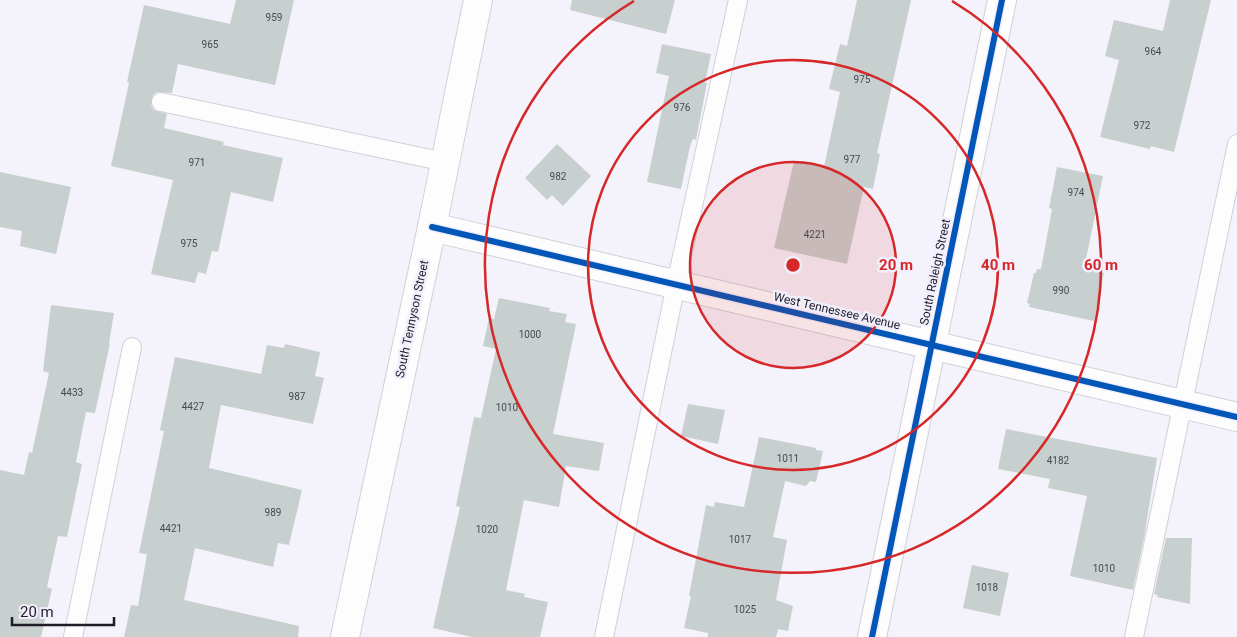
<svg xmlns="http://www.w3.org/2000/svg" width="1237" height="637" font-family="Roboto,sans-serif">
<rect width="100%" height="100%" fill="#f4f2fa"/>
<!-- building -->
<g fill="#c8cfcf">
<path d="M236,0H294L275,85L178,64L172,93L157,92L153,95L151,105L154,110L167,114L164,128L224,142L223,145L283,158L273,202L231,192L218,252L212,251L206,274L198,272L195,283L151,274L173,180L111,166L129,83L127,82L144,5L230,24Z"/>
<path d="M572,0H675L666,34L570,10Z"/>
<path d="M857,0H911L877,153L880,154L873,189L864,187L847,264L774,248L794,161L824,167L840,92L829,89L840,44L847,46Z"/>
<path d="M1170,0H1211L1174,152L1151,146L1150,149L1100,137L1119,60L1105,56L1114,20L1163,31Z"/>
<path d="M662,44L711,54L705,83H707L696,140L693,139L690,146L681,189L647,182L669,76L656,73Z"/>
<path d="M557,144L591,176L563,206L552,195L547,200L525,178Z"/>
<path d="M1057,167L1103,176L1085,264L1091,266L1090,270L1104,273L1094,321L1029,307L1030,304L1027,303L1034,273H1036L1037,269H1041L1052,209L1049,208Z"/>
<path d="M0,172L71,187L56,254L20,246L22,231L0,227Z"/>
<path d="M499,298L550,308L549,311L567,314L565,322L576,324L553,434L604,443L599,471L566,466L559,507L524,500L506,590L525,594L524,597L548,602L540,637H472L433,628L460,507L456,506L474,417L481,418L496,349L483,346L489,318L494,319Z"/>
<path d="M51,305L114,313L109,343H110L95,413L86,412L76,462L82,464L67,537L58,536L47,587L52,589L41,637H0V470L24,475L29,452L32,453L49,373L43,371Z"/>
<path d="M285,344L320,352L315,376L324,378L313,424L221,405L209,468L302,490L289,545L278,543L273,567L195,548L184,600L299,626L298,637H124L131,605L138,606L147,554L139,553L164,431L160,430L175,357L261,374L267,345L284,348Z"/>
<path d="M688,404L725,410L718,444L681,436Z"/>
<path d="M1006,429L1157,458L1144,538L1133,590L1070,576L1087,496L1048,488L1050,479L998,469Z"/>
<path d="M759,437L816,448V450L823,451L816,482L810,481L806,486L785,481L773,537L787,540L776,600L793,606L788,631L778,629L776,637H708V633L684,628L691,596H689L706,505L714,507L715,502L744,507Z"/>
<path d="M1166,538H1192L1190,604L1157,597L1158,595L1154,594Z"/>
<path d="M972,565L1009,573L1000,616L963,608Z"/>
</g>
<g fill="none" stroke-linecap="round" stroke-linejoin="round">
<!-- service casing -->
<g stroke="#d1cfd9" stroke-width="20">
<g id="service">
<path d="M161,102L445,162"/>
<path d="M73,637L132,347"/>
<path d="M604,637L676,284L738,0"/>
<path d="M1134,637L1237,144"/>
</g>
</g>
<!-- minor casing -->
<g stroke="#d1cfd9" stroke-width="30">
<g id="minor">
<path d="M432,227L1237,417"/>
<path d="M872,637L1002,0"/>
</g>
</g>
<!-- tertiary casing -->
<g stroke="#d1cfd9" stroke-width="30">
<path id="tertiary" d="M345,637L432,227L478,0"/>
</g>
<!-- service -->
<use href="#service" stroke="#fdfdfe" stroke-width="18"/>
<!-- minor -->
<use href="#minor" stroke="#fdfdfe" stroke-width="28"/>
<!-- tertiary -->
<use href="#tertiary" stroke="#fdfdfe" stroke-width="28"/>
<!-- cycleway casing -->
<g stroke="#f2effd" stroke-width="9">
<g id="cycleway">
<path d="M432,227L1237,417"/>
<path d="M872,637L1002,0"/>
</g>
</g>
<!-- cycleway -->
<use href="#cycleway" stroke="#0057b8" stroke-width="6"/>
</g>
<!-- distance rings -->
<circle cx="793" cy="265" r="103" fill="#d62828" fill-opacity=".12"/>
<g fill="none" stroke="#d62828" stroke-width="2.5">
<circle cx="793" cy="265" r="103"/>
<circle cx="793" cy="265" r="205"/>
<path d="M952 1A308 308 0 1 1 634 1"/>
</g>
<g text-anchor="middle" stroke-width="5" stroke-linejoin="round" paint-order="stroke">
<!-- number labels -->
<g font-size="10" fill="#494952">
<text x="274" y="21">959</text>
<text x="210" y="48">965</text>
<text x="1153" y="55">964</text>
<text x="862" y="83">975</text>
<text x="682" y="111">976</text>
<text x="1142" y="129">972</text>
<text x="852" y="163">977</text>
<text x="197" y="166">971</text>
<text x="558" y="180">982</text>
<text x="1076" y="196">974</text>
<text x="815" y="238">4221</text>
<text x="189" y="247">975</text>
<text x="1061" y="294">990</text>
<text x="530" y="338">1000</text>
<text x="72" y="396">4433</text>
<text x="297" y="400">987</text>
<text x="193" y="410">4427</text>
<text x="507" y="411">1010</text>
<text x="788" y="462">1011</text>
<text x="1058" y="464">4182</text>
<text x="273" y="516">989</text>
<text x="171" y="532">4421</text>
<text x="487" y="533">1020</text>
<text x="740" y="543">1017</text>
<text x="1104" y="572">1010</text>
<text x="987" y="591">1018</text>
<text x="745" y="613">1025</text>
</g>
<!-- street labels -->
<g font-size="12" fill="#1f1c28" stroke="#f2effd">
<text transform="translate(935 272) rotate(-78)" y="4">South Raleigh Street</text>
<text transform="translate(837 311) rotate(13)" y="4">West Tennessee Avenue</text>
<text transform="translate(412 319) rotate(-78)" y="4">South Tennyson Street</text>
</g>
</g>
<circle cx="793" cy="265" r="8" fill="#d62828" stroke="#f2effd" stroke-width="2.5"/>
<g font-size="15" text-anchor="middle" font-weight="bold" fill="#d62828" stroke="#f2effd" stroke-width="5" stroke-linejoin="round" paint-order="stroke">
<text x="896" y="270">20 m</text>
<text x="998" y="270">40 m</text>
<text x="1101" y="270">60 m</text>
</g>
<!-- scale -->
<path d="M12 617v8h102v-8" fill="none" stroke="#1f1c28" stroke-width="2.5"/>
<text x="20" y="617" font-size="15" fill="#1f1c28" stroke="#f2effd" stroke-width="4" paint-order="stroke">20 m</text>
</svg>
